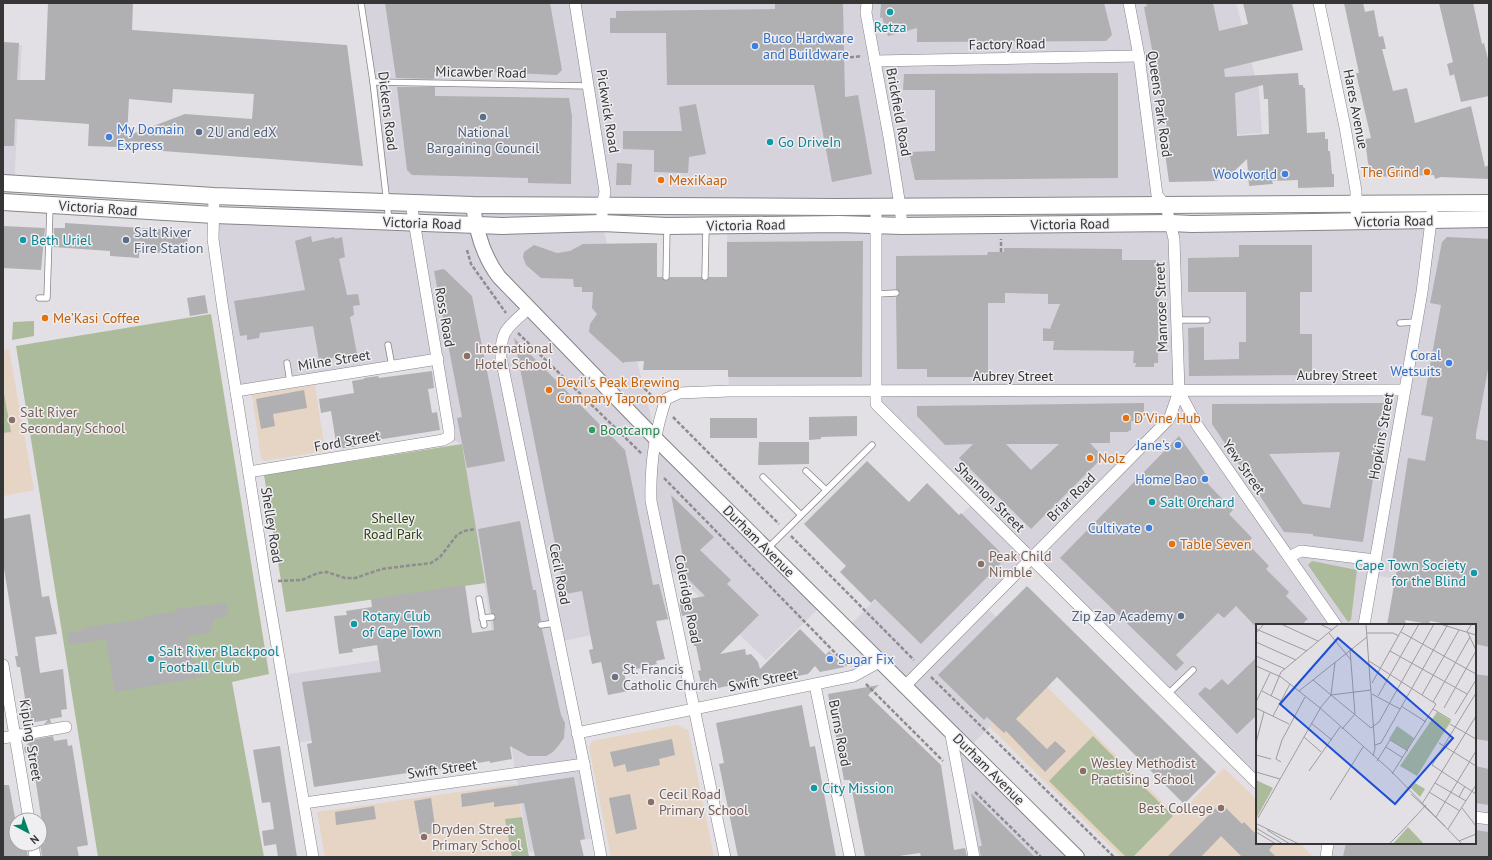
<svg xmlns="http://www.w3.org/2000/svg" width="1492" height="860" font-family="'PT Sans',sans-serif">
<rect width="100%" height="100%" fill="#e2e0e4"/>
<!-- built -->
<g fill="#d7d3dd">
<path d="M361,3H1236L1259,91L1262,133L1150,141L1157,195L1171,223L1489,219V857H1326L1328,843H1475V625H1449L1456,588L1373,575L1364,625H1257V780L1031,559L984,605L1048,667L969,748L1077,857H974L950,730L847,628L974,502L876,404L875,392L729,391L727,226L602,223L657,440L823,604L766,660L666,565L676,618L558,642L597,837L529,852L506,715L294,743L282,675L494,643L462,445L449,437L438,359L236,391L214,215L270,217V198L387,202Z"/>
<path d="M3,44L22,45L13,202H3Z"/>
</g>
<!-- education -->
<g fill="#e6d4c4">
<path d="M9,349L34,490L3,496V350Z"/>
<path d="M315,385L325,451L264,461L261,458L252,395Z"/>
<path d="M1037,677L1177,816L1224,768L1257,800V843H1300L1313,857H1121L989,726Z"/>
<path d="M677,725L688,730L714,857H611L589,748L592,741Z"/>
<path d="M516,784L529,857H325L317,812Z"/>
</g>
<!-- green -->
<g fill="#acbb9c">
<path d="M211,314L269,674L232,682L264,857H98L16,346Z"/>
<path d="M34,321V336L12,340L13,322Z"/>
<path d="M3,388L11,432L3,433Z"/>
<path d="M462,444L485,583L286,612L264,475Z"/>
<path d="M1312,561L1357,570L1351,620L1348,622L1308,565Z"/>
<path d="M1093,736L1173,816L1133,857H1126L1049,781Z"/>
<path d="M522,817L529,857H512L505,819Z"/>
</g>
<!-- building -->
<g fill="#b0afb2" fill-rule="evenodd">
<path d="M48,3H133L132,30L347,45L363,166L149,150V148L88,146L89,124L15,119L14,146H3V42L19,43L17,80H45ZM173,89L254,94L252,119L185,114L127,136L129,99L172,103Z"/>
<path d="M385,3H550L562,70L557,75L472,71L434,72V79L396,78Z"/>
<path d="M775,3H843L845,97L858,95L872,174L832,182L814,85H667L666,33H610V18H616V11L775,9Z"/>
<path d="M881,3H1104L1112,35L1106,41L917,42V28L888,36L882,17L880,18Z"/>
<path d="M1146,3H1213L1219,31L1248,24L1243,3H1292L1303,50L1224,69L1225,77L1298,73L1299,85H1303V87L1305,88L1307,133L1325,132V139H1328V151H1330L1332,174H1334V187L1298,188V180L1272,181L1273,184L1249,186L1247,159L1229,176L1218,178V181L1169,182L1164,145L1170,144L1144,7L1147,6ZM1263,85L1264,99H1268L1269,134L1237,136L1235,93Z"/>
<path d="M1344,3H1363L1365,12L1374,10L1379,37L1383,36L1386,49H1382L1393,91L1407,88L1415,123L1471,106L1485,167L1489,165V179L1441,177L1435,179L1434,175L1373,177L1368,163L1365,139L1371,138L1356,73H1359Z"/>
<path d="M1439,3H1473L1482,44L1484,43L1489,63V96L1461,102L1454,74L1450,76L1447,64L1453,62Z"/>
<path d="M1118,73V178L915,180L909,152L935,151V90H903L904,74Z"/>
<path d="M397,87H435V96L569,98L572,116L571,184L528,183V178L412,175L407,170Z"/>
<path d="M696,104L706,154L689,157L688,173L654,172V150L623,149V131H682L679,107Z"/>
<path d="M617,163L632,164L631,185H616Z"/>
<path d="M65,223L188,231L187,254L139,252V258L110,256V251L53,247L54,228H65Z"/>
<path d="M3,226L45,228L41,270L3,268Z"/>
<path d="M311,236L312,242L334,237L335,239L342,237L345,257L339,259L347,295L358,294L360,305L353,306L354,315L350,317L357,354L319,360L313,326L260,333L259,338L247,340V335L240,336L234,301L305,290L295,241Z"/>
<path d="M1447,237L1489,239V364L1476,434V439L1489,441V647L1475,644V625H1453L1430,621L1429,624L1405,620L1406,625H1387L1398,563L1392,562L1408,458L1425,461L1433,417L1421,415L1441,305L1430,303L1442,242Z"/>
<path d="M863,241L862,377H728V370H643L644,361L625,362L623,363L589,332L590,324L597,314L592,308L593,292H582V287H574L573,279L541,278L526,265L523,257L524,252L534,245L557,253L570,251L583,244L657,243V277H662L666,281L670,277H701L705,281L709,277H727V242Z"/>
<path d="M1239,245H1312V292H1300V334H1312V375L1189,376L1188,328L1204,327V360L1239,359V342H1246V292H1188V258L1239,257Z"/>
<path d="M1004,248L1122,249V260H1156V277H1159L1158,363H1154V367H1135L1136,363H1133L1134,351L1053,350L1054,341H1043V328L1050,329L1060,304H1048V294L1005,293V303H988V377H927V369H897L896,297L900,293L896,289V256L987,255L988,252H1004Z"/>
<path d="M444,269L472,296L505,461L467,468L457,418L462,417L434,271Z"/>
<path d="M205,295L208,313L190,316L187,298Z"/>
<path d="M514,338L625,450L653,585L659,584L668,619L656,621L665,659L656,661L657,664L624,672L628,691L608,695L601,662L592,664L589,650L593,649L582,591L565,594Z"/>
<path d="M432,371L434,388L428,389L432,413L437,412L440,430L358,443V446L337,449L331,411L321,413L319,399L354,393L352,381L364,379V378L378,376L379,378Z"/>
<path d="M304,390L307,408L273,414L275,426L261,429L256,399Z"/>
<path d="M1144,403V415L1138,421H1131V430L1127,432H1110V443H1090L1103,457L1031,529L959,458L973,444L945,445L917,416V406ZM1006,444H1059L1031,470Z"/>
<path d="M1385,403L1363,542L1313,536V534L1284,532L1212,424V404ZM1340,452L1330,508L1303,504L1269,454Z"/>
<path d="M857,416V436L821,437V439L809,440V417Z"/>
<rect x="710" y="418" width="47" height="20"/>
<path d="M1179,436L1210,480L1207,483L1233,510L1229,514L1252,538L1247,543L1269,566L1266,569L1289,592L1286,596L1308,619L1301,625H1254L1236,606L1224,618L1218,613L1176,655L1184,663L1176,671L1060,558Z"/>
<path d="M759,442H809V464L758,465Z"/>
<path d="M867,461L909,502L927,483L959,515L961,513L1006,558L921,644L875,599L871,603L840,572L846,566L804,524Z"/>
<path d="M671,495L714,537L700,550L731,580L727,584L759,615L720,654L745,649L746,655L751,654L758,662L760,669L800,629L826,655L829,651L845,667L820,672L815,666L808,674L793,677L792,673L703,691L698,671L701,670L696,646H694L687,615L682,616L679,601L705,596L687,578Z"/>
<path d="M30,514L42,597L49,596L57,634L35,637L40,673L63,669L67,709L61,710L62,717L50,719L51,723L44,724L48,720L29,723L20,667H17L15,656H18L3,562V519Z"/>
<path d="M520,521L533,590H536L541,621L537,623V626L542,629L561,715L565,723L564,738L559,745L553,752L546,756H528L510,746L512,759L490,763V761L414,773V772L314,787L307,744L312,743L302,682L381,672L377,645L352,649L353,652L339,654L334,616L347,615L346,611L372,607L371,599L465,585L472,633L494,630L493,621L496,616L491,613L478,529Z"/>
<path d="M1027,586L1216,772L1184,804L1057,677L1016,719L1047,749L1055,741L1066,751L1045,772L1006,731L1004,733L987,717L984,720L938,675Z"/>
<path d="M226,603L228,616L215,618L209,633L187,637L191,654L195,664H198L203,677L115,692L106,639L69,645L67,633L82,631V628L145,619V616L175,612V609Z"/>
<path d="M1257,657V715L1237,734L1198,694L1205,687L1210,690L1222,679L1228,685Z"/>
<path d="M1475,674L1489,676V741L1475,739Z"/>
<path d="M879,685L868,695L941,765L954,850L965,848L967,857H921L920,853L892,857H865L850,780H844L828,694Z"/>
<path d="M802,705L810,747L815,746L836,857H738L719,764L724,763L716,723Z"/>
<path d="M53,736L54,741L67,739L68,746L72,745L88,845L77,847L79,857H42L40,844L45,843L36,783L30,752L25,753L24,748L31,740Z"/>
<path d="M672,739L675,755L659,759L660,765L627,772L625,764L614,767L610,752Z"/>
<path d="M280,746L284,774L297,857H278L276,844L264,846L262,831L274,829L270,802L262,803L253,750Z"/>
<path d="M1475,766L1489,769V805L1475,803Z"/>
<path d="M574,777L585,839L580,840L584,857H535L524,803L494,807V802L462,807L461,794Z"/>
<path d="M3,785H9L16,823H13L16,844L18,848L26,846L28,857H3Z"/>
<path d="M971,793L1035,857H981L979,846H982Z"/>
<path d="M630,794L637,829L616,834L609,798Z"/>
<path d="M431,798L436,833L420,835L414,801Z"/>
<path d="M1221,803L1242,824L1244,822L1257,835V843H1275L1269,850L1276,857H1242L1221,836L1201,857H1167Z"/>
<path d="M374,806L376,819L336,825L335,812Z"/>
<path d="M1475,830L1489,832V857H1343L1346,843H1475Z"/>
</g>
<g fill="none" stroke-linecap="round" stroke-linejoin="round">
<!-- service casing -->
<g stroke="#868588" stroke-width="7">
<g id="service">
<path d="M361,3L373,82L389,221"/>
<path d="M373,82L589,86"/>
<path d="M666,277L667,228"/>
<path d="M705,277L706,228"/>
<path d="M876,294L896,293"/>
<path d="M39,298H47L50,207"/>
<path d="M1177,320H1207"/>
<path d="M1400,323L1416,322"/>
<path d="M388,345L392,366"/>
<path d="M287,363L290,382"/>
<path d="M806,471L826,490"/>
<path d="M763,477L801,515"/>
<path d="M767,549L872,445"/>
<path d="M479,599L484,625"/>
<path d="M482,618L492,617"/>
<path d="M541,625L555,623"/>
<path d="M1168,694L1193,670"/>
</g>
</g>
<!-- minor casing -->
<g stroke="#868588" stroke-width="12">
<g id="minor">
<path d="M575,3L605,192L602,206V223"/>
<path d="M867,3L866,13L889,137L900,206L902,226"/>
<path d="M1319,3L1345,127L1356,191V211"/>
<path d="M875,61L1139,56"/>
<path d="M214,196L213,239L222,303L266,582L313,857"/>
<path d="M876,207V404L1257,783"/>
<path d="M529,308C509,327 500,329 501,358L584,764L601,857"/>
<path d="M236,391L438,359"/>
<path d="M1179,391L1197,425L1336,625"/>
<path d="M249,472L443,440L449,437V430L411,203"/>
<path d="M1289,557L1301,551L1375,560"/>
<path d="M1364,625L1422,292L1432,213"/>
<path d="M3,665L29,820"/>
<path d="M815,685L850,857"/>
<path d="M906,685L1167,421L1170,417L1179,391L1174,239L1166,206L1157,195L1139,56L1129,3"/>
<path d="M950,730L974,857"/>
<path d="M577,733L854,676L881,661"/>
<path d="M3,738L66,727"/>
<path d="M304,803L584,764"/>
<path d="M1475,817L1489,819"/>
<path d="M33,844L35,857"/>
<path d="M725,857L651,501C650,467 655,431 666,399L679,393L729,391L1404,390"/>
<path d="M1326,857L1328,843"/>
</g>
</g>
<!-- tertiary casing -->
<g stroke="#868588" stroke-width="16">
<path id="tertiary" d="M473,205C476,231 483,256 499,277L657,440L1077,857"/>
</g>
<!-- secondary casing -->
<g stroke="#868588" stroke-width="18">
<g id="secondary">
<path d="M3,183L214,196L473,205L836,207L1489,203"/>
<path d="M3,202L214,215L503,226L602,223L667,226L839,224L902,226L1171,223L1192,224L1489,219"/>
</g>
</g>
<!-- path -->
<g stroke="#8e8c8f" stroke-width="2.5" stroke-dasharray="4 2" stroke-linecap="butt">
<path d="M844,58L862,56"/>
<path d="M467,250L471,264L506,313"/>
<path d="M1001,252V239"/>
<path d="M518,333L642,454"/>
<path d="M636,380L654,398"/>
<path d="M673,417L779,524"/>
<path d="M664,478L848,666"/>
<path d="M791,536L914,660"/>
<path d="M278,581L302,580L318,573L327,572L345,578H355L382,569L431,563L440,557L457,535L464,531L475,529"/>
<path d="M931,677L1114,857"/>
<path d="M866,684L943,761"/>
<path d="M975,792L1041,857"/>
</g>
<!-- service -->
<use href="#service" stroke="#fff" stroke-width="5.5"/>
<!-- minor -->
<use href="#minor" stroke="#fff" stroke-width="11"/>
<!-- tertiary -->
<use href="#tertiary" stroke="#fff" stroke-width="14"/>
<!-- secondary -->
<use href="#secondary" stroke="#fff" stroke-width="16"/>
</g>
<!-- markers -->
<g fill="#0f9aa8" stroke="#efeef1" stroke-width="1.5">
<circle cx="890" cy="12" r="4"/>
<circle cx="770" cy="142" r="4"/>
<circle cx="23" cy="240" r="4"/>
<circle cx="1152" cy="502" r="4"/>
<circle cx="1474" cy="573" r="4"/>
<circle cx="354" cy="624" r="4"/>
<circle cx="151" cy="659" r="4"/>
<circle cx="814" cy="788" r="4"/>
</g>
<g fill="#3f7fe0" stroke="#efeef1" stroke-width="1.5">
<circle cx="755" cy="46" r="4"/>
<circle cx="109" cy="137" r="4"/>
<circle cx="1285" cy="174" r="4"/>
<circle cx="1449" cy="363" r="4"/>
<circle cx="1178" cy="445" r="4"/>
<circle cx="1205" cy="479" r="4"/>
<circle cx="1149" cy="528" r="4"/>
<circle cx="830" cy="659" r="4"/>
</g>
<g fill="#5c6f8a" stroke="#efeef1" stroke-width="1.5">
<circle cx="483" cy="117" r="4"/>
<circle cx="199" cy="132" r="4"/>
<circle cx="126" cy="240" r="4"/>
<circle cx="1181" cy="616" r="4"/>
</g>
<g fill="#e8710a" stroke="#efeef1" stroke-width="1.5">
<circle cx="1427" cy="172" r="4"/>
<circle cx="661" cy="180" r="4"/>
<circle cx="45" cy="318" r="4"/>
<circle cx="549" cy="390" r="4"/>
<circle cx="1126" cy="418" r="4"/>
<circle cx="1090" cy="458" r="4"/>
<circle cx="1172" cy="544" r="4"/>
</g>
<g fill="#8d6e63" stroke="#efeef1" stroke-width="1.5">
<circle cx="467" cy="356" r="4"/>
<circle cx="12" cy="420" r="4"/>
<circle cx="981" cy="564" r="4"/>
<circle cx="1083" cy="771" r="4"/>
<circle cx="651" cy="802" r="4"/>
<circle cx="1221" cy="808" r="4"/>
<circle cx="424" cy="837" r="4"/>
</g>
<circle fill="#2e9e5b" stroke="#efeef1" stroke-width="1.5" cx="592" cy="430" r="4"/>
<circle fill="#6b7280" stroke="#efeef1" stroke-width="1.5" cx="615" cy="677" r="4"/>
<g text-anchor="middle" stroke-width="3" stroke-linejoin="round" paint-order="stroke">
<!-- culture labels -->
<g font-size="14" fill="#0d838f" stroke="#efeef1" text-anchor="start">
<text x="890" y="32" text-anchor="middle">Retza</text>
<text x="778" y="147">Go DriveIn</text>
<text x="31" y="245">Beth Uriel</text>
<text x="1160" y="507">Salt Orchard</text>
<text x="1466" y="570" text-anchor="end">Cape Town Society<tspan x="1466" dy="16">for the Blind</tspan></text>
<text x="362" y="621">Rotary Club<tspan x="362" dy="16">of Cape Town</tspan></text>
<text x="159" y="656">Salt River Blackpool<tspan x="159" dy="16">Football Club</tspan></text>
<text x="822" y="793">City Mission</text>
</g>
<!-- shop labels -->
<g font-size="14" fill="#366cbe" stroke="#efeef1" text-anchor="end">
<text x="763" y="43" text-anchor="start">Buco Hardware<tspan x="763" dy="16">and Buildware</tspan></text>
<text x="117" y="134" text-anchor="start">My Domain<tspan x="117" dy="16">Express</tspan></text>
<text x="1277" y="179">Woolworld</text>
<text x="1441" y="360">Coral<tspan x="1441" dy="16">Wetsuits</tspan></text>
<text x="1170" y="450">Jane's</text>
<text x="1197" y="484">Home Bao</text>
<text x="1141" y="533">Cultivate</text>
<text x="838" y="664" text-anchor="start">Sugar Fix</text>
</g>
<!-- street labels -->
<g font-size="14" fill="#373637" stroke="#efeef1">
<text transform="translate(1007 44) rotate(-1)" y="5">Factory Road</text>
<text transform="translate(481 72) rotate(1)" y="5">Micawber Road</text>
<text transform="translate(1160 104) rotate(82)" y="5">Queens Park Road</text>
<text transform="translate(1356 109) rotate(79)" y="5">Hares Avenue</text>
<text transform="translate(388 111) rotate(83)" y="5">Dickens Road</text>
<text transform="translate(608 111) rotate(81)" y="5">Pickwick Road</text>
<text transform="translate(899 112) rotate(80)" y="5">Brickfield Road</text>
<text transform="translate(98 208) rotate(4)" y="5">Victoria Road</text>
<text transform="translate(1394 221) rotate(-1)" y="5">Victoria Road</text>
<text transform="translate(422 223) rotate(2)" y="5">Victoria Road</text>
<text transform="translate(1070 224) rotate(-1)" y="5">Victoria Road</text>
<text transform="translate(746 225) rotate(-1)" y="5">Victoria Road</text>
<text transform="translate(1161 307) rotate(-92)" y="5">Manrose Street</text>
<text transform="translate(445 317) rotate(80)" y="5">Ross Road</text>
<text transform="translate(334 360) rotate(-9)" y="5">Milne Street</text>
<text x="1337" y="380">Aubrey Street</text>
<text x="1013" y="381">Aubrey Street</text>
<text transform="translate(1381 436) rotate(-80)" y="5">Hopkins Street</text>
<text transform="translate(347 441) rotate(-10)" y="5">Ford Street</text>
<text transform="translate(1244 467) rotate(55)" y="5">Yew Street</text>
<text transform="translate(990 497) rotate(45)" y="5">Shannon Street</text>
<text transform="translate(1071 497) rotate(-45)" y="5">Briar Road</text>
<text transform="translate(272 525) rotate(81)" y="5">Shelley Road</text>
<text transform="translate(759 541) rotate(45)" y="5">Durham Avenue</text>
<text transform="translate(560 574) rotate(79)" y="5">Cecil Road</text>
<text transform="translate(688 599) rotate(79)" y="5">Coleridge Road</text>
<text transform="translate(763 680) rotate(-11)" y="5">Swift Street</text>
<text transform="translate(840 733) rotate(79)" y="5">Burns Road</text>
<text transform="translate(31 740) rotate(81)" y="5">Kipling Street</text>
<text transform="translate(442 769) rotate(-8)" y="5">Swift Street</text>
<text transform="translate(989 769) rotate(45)" y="5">Durham Avenue</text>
</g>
<!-- service labels -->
<g font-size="14" fill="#4e5e75" stroke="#efeef1" text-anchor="start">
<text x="207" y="137">2U and edX</text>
<text x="483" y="137" text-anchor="middle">National<tspan x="483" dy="16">Bargaining Council</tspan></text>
<text x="134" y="237">Salt River<tspan x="134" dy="16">Fire Station</tspan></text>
<text x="1173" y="621" text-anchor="end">Zip Zap Academy</text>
</g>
<!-- food labels -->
<g font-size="14" fill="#c56008" stroke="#efeef1" text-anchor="start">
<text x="1419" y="177" text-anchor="end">The Grind</text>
<text x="669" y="185">MexiKaap</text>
<text x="53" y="323">Me’Kasi Coffee</text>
<text x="557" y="387">Devil's Peak Brewing<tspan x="557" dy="16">Company Taproom</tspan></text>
<text x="1134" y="423">D'Vine Hub</text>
<text x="1098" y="463">Nolz</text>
<text x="1180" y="549">Table Seven</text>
</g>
<!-- education labels -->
<g font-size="14" fill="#785e54" stroke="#efeef1" text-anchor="start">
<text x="475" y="353">International<tspan x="475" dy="16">Hotel School</tspan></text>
<text x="20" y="417">Salt River<tspan x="20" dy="16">Secondary School</tspan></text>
<text x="989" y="561">Peak Child<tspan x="989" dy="16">Nimble</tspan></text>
<text x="1091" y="768">Wesley Methodist<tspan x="1091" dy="16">Practising School</tspan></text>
<text x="659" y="799">Cecil Road<tspan x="659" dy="16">Primary School</tspan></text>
<text x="1213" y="813" text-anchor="end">Best College</text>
<text x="432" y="834">Dryden Street<tspan x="432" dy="16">Primary School</tspan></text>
</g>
<!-- leisure labels -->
<g font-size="14" fill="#27864d" stroke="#efeef1" text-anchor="start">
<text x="600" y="435">Bootcamp</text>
</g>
<!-- park labels -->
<g font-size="14" fill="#2d420e" stroke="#efeef1">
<text x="393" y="523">Shelley<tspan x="393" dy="16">Road Park</tspan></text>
</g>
<!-- worship labels -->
<g font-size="14" fill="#5b616d" stroke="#efeef1" text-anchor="start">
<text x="623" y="674">St. Francis<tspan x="623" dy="16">Catholic Church</tspan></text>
</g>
</g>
<!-- overview -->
<g transform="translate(1256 624)">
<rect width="220" height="220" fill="#e2e0e4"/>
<path d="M181,88L195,97L161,152L144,142ZM141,102L158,114L151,126L133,115ZM0,156L17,164L0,195ZM159,159L169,165L164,173L155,164ZM152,203L168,220H137Z" fill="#acbb9c"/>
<path fill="none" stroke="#9e9c9f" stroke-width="1" d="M25,0L62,17M64,0L76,6M110,0L119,125L117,132M184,0L220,11M216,0L211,7L220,26M0,5L51,27M145,8L220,50M0,9L8,0M73,9L95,36M111,9H137L143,12M0,18L40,36M134,27L211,70M0,32L29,45M113,37L180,80L136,150M0,42L25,53L63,83L134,146L206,220M57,56L115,104L123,98L178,0M116,59L149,0M6,67L25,77M43,67L111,13M220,69L176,141L220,170M116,70L144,85M75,71L115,66M166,71L203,6M15,72L25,48L83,0M122,72L163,0M0,78L14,49M177,78L214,13M145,82L170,98M0,84L33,100M188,84L220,27M177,85L195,96M199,90L220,56M17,92L34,60M55,99L76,116M194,100L220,115M86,105L99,90L94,26M48,113L65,128M0,119L8,88M183,119L220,142M119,121L125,119L192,0M130,123L147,134M0,131L15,135M121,137L134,116L152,127M25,138L20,135L26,116L49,73M53,147L84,103M0,148L24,155M179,159L210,177M173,168L204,187M155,170L189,202M203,173L209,162M74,176L107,123M166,180L220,92M206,184L220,202M180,193L220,127M2,194L65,83L75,71L79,38M1,200L43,220M0,204L27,220M192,205L220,161M11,206L34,220M0,208L20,220M145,208L170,181M203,217L220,210M133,220L145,208"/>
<path fill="#1d4ed8" fill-opacity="0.15" stroke="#1d4ed8" stroke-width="2" d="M82,14L197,114L139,180L24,80Z"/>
<rect width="220" height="220" fill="none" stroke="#373637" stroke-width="2"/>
</g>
<!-- border -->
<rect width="1492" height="860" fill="none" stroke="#373637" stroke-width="8"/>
<!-- north arrow -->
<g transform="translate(28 832) rotate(139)"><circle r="19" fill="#efeef1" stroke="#a5a4a7"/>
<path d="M0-3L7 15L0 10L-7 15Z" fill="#008263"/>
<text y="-6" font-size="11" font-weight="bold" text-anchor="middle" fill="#373637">N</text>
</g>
</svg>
